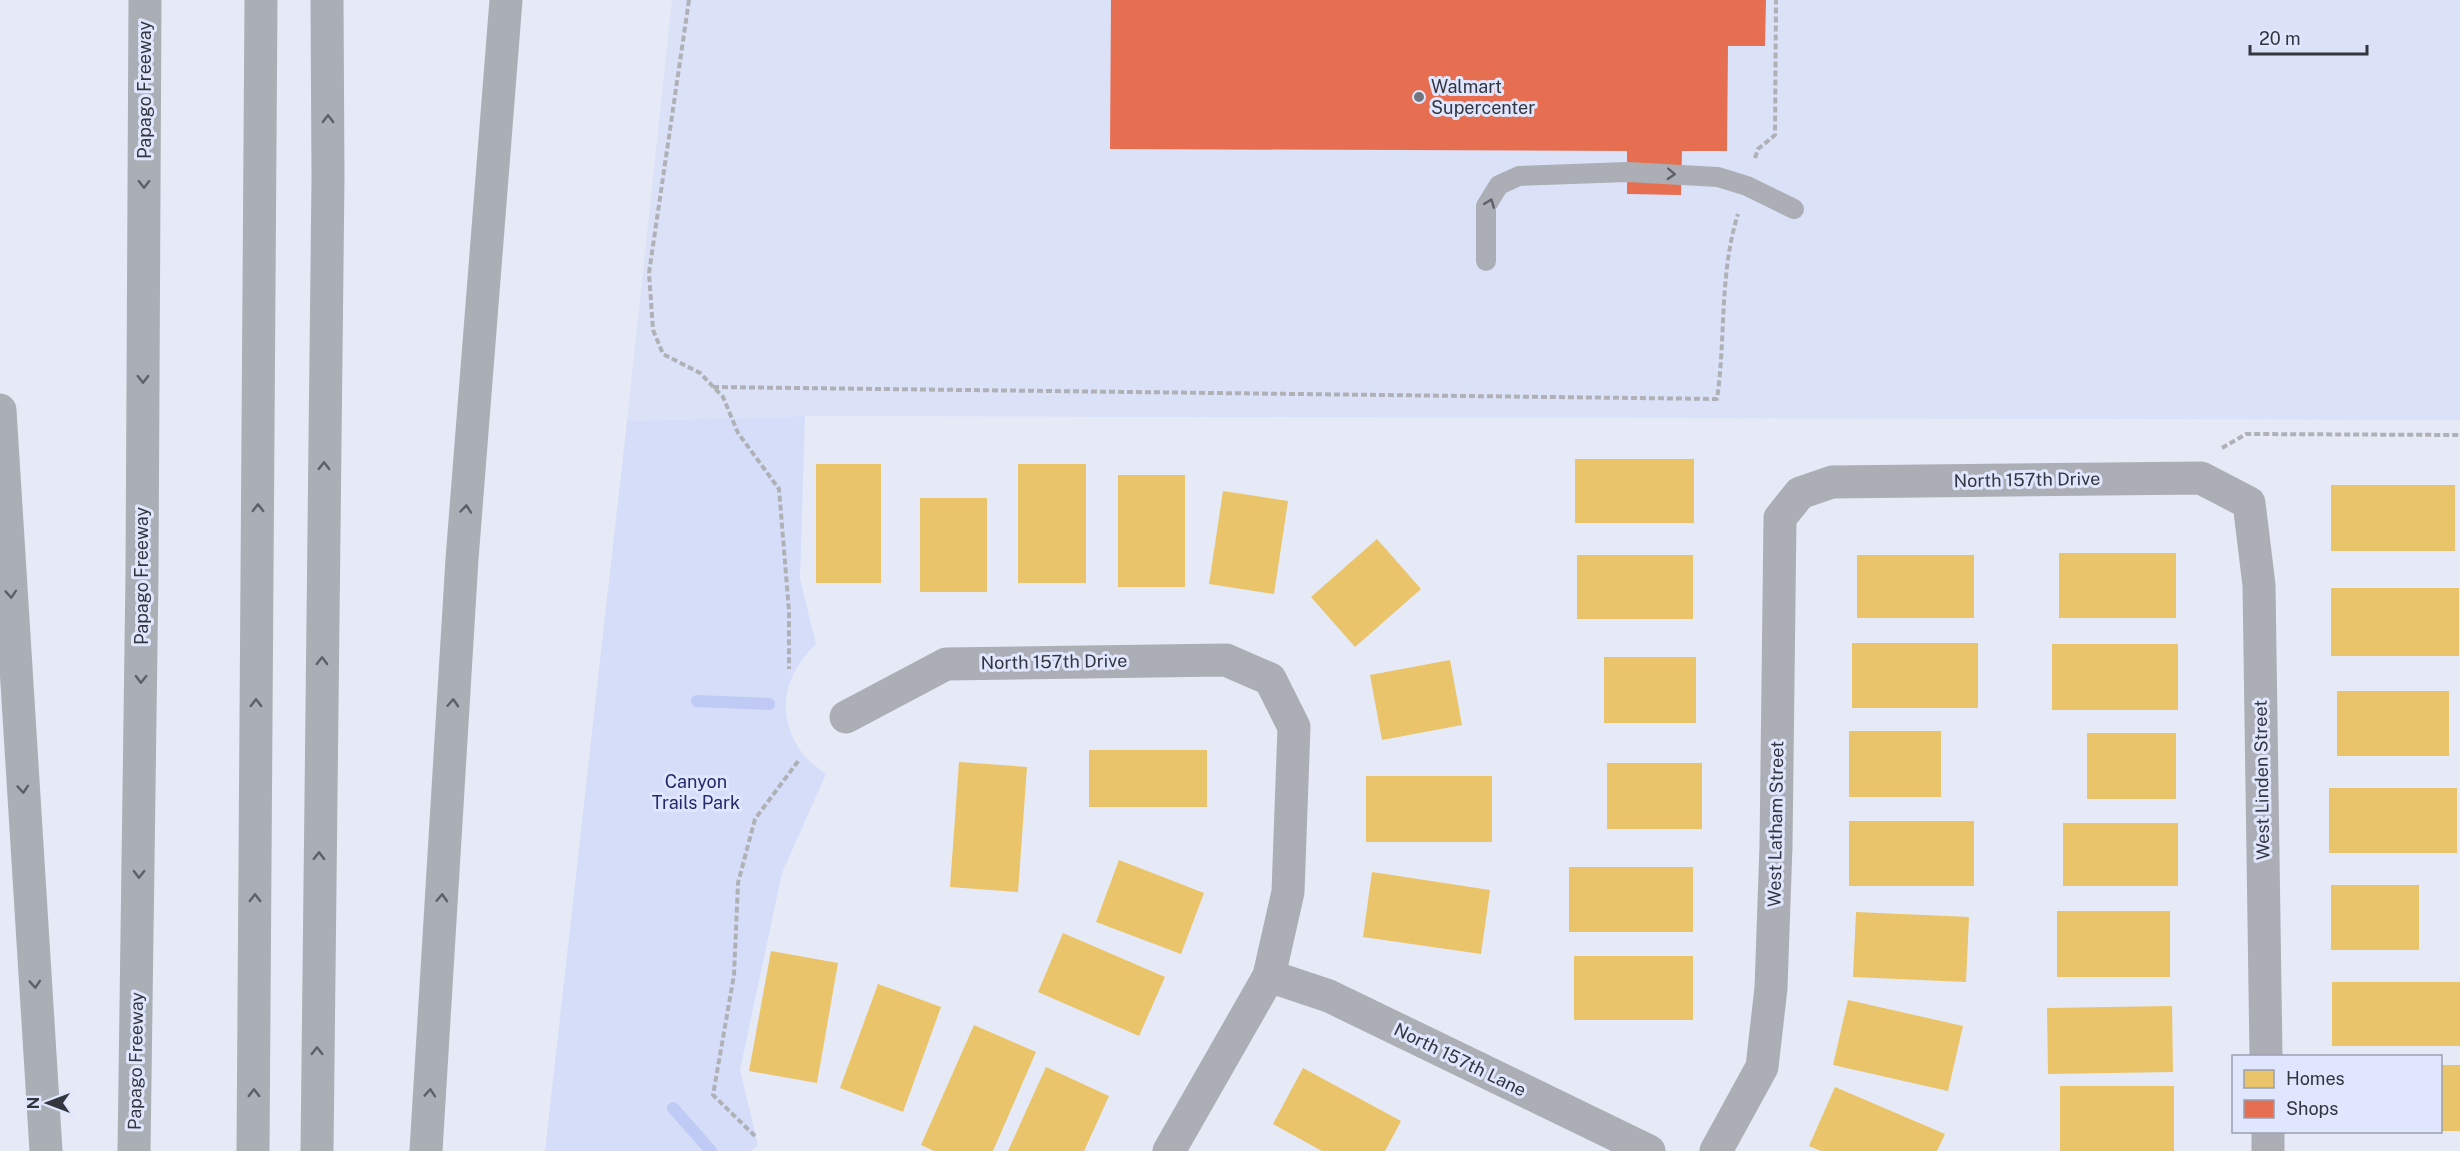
<svg xmlns="http://www.w3.org/2000/svg" width="2460" height="1151" font-family="'Public Sans',sans-serif">
<rect width="100%" height="100%" fill="#e6eaf6"/>
<!-- built -->
<path fill="#dbe2f8" d="M672,0H2460V420L805,416L627,421Z"/>
<!-- green -->
<path fill="#d5ddf9" d="M805,416L800,579L816,644C783,676 775,714 802,753C808,761 818,768 826,774L782,873L740,1070L758,1145L751,1151H545L627,421Z"/>
<!-- homes -->
<g fill="#e9c46a">
<rect x="1575" y="459" width="119" height="64"/>
<rect x="816" y="464" width="65" height="119"/>
<rect x="1018" y="464" width="68" height="119"/>
<rect x="1118" y="475" width="67" height="112"/>
<rect x="2331" y="485" width="124" height="66"/>
<path d="M1223,491L1288,501L1274,594L1209,584Z"/>
<rect x="920" y="498" width="67" height="94"/>
<path d="M1377,539L1421,589L1355,647L1311,597Z"/>
<rect x="2059" y="553" width="117" height="65"/>
<rect x="1577" y="555" width="116" height="64"/>
<rect x="1857" y="555" width="117" height="63"/>
<rect x="2331" y="588" width="128" height="68"/>
<rect x="1852" y="643" width="126" height="65"/>
<rect x="2052" y="644" width="126" height="66"/>
<rect x="1604" y="657" width="92" height="66"/>
<path d="M1450,660L1462,725L1382,740L1370,675Z"/>
<rect x="2337" y="691" width="112" height="65"/>
<rect x="1849" y="731" width="92" height="66"/>
<rect x="2087" y="733" width="89" height="66"/>
<rect x="1089" y="750" width="118" height="57"/>
<path d="M959,762L1027,767L1018,892L950,887Z"/>
<rect x="1607" y="763" width="95" height="66"/>
<rect x="1366" y="776" width="126" height="66"/>
<rect x="2329" y="788" width="128" height="65"/>
<rect x="1849" y="821" width="125" height="65"/>
<rect x="2063" y="823" width="115" height="63"/>
<path d="M1119,860L1204,893L1181,954L1096,922Z"/>
<rect x="1569" y="867" width="124" height="65"/>
<path d="M1372,872L1490,890L1481,954L1363,937Z"/>
<rect x="2331" y="885" width="88" height="65"/>
<rect x="2057" y="911" width="113" height="66"/>
<path d="M1856,912L1969,917L1966,982L1853,977Z"/>
<path d="M1063,933L1165,977L1139,1036L1038,992Z"/>
<path d="M771,951L838,963L817,1083L749,1071Z"/>
<rect x="1574" y="956" width="119" height="64"/>
<rect x="2332" y="982" width="128" height="64"/>
<path d="M878,984L941,1007L903,1112L840,1088Z"/>
<path d="M1848,1000L1963,1026L1948,1091L1833,1065Z"/>
<path d="M2172,1006L2173,1072L2048,1074L2047,1008Z"/>
<path d="M974,1025L1036,1052L993,1151H934L921,1145Z"/>
<rect x="2440" y="1065" width="20" height="66"/>
<path d="M1046,1067L1109,1096L1084,1151H1008Z"/>
<path d="M1303,1068L1401,1121L1385,1151H1322L1273,1124Z"/>
<rect x="2060" y="1086" width="114" height="65"/>
<path d="M1835,1087L1945,1134L1937,1151H1821L1809,1146Z"/>
</g>
<!-- shops -->
<path fill="#e76f51" d="M1111,0H1766L1765,46H1728L1727,151H1682L1681,195L1627,194V151L1110,149Z"/>
<g fill="none" stroke-linecap="round" stroke-linejoin="round">
<!-- stream -->
<g stroke="#bfcaf5" stroke-width="12">
<path d="M697,701L769,704"/>
<path d="M673,1108L711,1151"/>
</g>
<!-- path -->
<g stroke="#afb1b7" stroke-width="4" stroke-dasharray="6 3" stroke-linecap="butt">
<path d="M689,0L649,273L653,330L663,354L700,373L723,397L738,433L779,489L789,611V669"/>
<path d="M1755,158L1758,149L1775,135L1776,0"/>
<path d="M713,387L1717,399C1726,338 1719,274 1738,214"/>
<path d="M2222,448L2246,434L2460,435"/>
<path d="M755,1136L713,1095L734,975L738,883L755,819L799,760"/>
</g>
<!-- lane -->
<path stroke="#acaeb5" stroke-width="20" d="M1486,261V206L1499,185L1519,176L1627,172L1718,177L1747,186L1794,209"/>
<!-- street -->
<g stroke="#acaeb5" stroke-width="33">
<path d="M846,717L946,664L1226,660L1270,679L1294,727L1288,892L1269,976L1169,1151"/>
<path d="M1269,976L1329,996L1649,1151"/>
<path d="M2268,1132V1151"/>
<path d="M1716,1151L1762,1067L1771,988L1776,846L1780,518L1800,493L1832,482L2201,478L2249,503L2259,585L2266,1056"/>
</g>
<!-- highway -->
<g stroke="#aaaeb5" stroke-width="33">
<path d="M0,410L46,1151"/>
<path d="M134,1151L142,574L145,0"/>
<path d="M253,1151L261,0"/>
<path d="M317,1151L328,178L327,0"/>
<path d="M426,1151L462,559L506,0"/>
</g>
</g>
<!-- one-way arrows -->
<defs><path id="oneway-chevron" d="M-2-3.5L2.5 0L-2 3.5" fill="none" stroke-width="1.6" stroke-linecap="round" stroke-linejoin="round" transform="scale(1.5)"/></defs>
<g stroke="#5d6068">
<use href="#oneway-chevron" transform="translate(328 119) rotate(-90)"/>
<use href="#oneway-chevron" transform="translate(144 184) rotate(90)"/>
<use href="#oneway-chevron" transform="translate(143 379) rotate(90)"/>
<use href="#oneway-chevron" transform="translate(324 466) rotate(-89)"/>
<use href="#oneway-chevron" transform="translate(258 508) rotate(-90)"/>
<use href="#oneway-chevron" transform="translate(466 509) rotate(-85)"/>
<use href="#oneway-chevron" transform="translate(11 594) rotate(86)"/>
<use href="#oneway-chevron" transform="translate(322 661) rotate(-89)"/>
<use href="#oneway-chevron" transform="translate(141 679) rotate(91)"/>
<use href="#oneway-chevron" transform="translate(256 703) rotate(-90)"/>
<use href="#oneway-chevron" transform="translate(453 703) rotate(-87)"/>
<use href="#oneway-chevron" transform="translate(23 789) rotate(86)"/>
<use href="#oneway-chevron" transform="translate(319 856) rotate(-89)"/>
<use href="#oneway-chevron" transform="translate(139 874) rotate(91)"/>
<use href="#oneway-chevron" transform="translate(255 898) rotate(-90)"/>
<use href="#oneway-chevron" transform="translate(442 898) rotate(-87)"/>
<use href="#oneway-chevron" transform="translate(35 984) rotate(86)"/>
<use href="#oneway-chevron" transform="translate(317 1051) rotate(-90)"/>
<use href="#oneway-chevron" transform="translate(254 1093) rotate(-90)"/>
<use href="#oneway-chevron" transform="translate(430 1093) rotate(-86)"/>
</g>
<g stroke="#5e6068">
<use href="#oneway-chevron" transform="translate(1671 174) rotate(3)"/>
<use href="#oneway-chevron" transform="translate(1490 203) rotate(-69)"/>
</g>
<!-- markers -->
<circle fill="#72757f" stroke="#dfe6fd" stroke-width="2" cx="1419" cy="97" r="6"/>
<g text-anchor="middle" stroke-width="6" stroke-linejoin="round" paint-order="stroke">
<!-- poi labels -->
<g font-size="18" fill="#34363f" stroke="#dfe6fd" text-anchor="start">
<text x="1431" y="93">Walmart<tspan x="1431" dy="21">Supercenter</tspan></text>
</g>
<!-- street labels -->
<g font-size="18" fill="#34363f" stroke="#dfe6fd">
<text transform="translate(145 90) rotate(-90)" y="6">Papago Freeway</text>
<text transform="translate(2027 480) rotate(-1)" y="6">North 157th Drive</text>
<text transform="translate(142 576) rotate(-90)" y="6">Papago Freeway</text>
<text transform="translate(1054 662) rotate(-1)" y="6">North 157th Drive</text>
<text transform="translate(2262 780) rotate(-91)" y="6">West Linden Street</text>
<text transform="translate(1776 824) rotate(-89)" y="6">West Latham Street</text>
<text transform="translate(1460 1060) rotate(26)" y="6">North 157th Lane</text>
<text transform="translate(136 1061) rotate(-89)" y="6">Papago Freeway</text>
</g>
<!-- park labels -->
<g font-size="18" fill="#232b6b" stroke="#dfe6fd">
<text x="696" y="788">Canyon<tspan x="696" dy="21">Trails Park</tspan></text>
</g>
</g>
<!-- legend -->
<rect x="2232" y="1055" width="210" height="78" fill="#dfe6fd" stroke="#9ba0b1" stroke-width="1.5"/>
<rect x="2244" y="1070" width="30" height="18" fill="#e9c46a" stroke="#9ba0b1" stroke-width="1.5"/>
<text x="2286" y="1085" font-size="18" fill="#34363f">Homes</text>
<rect x="2244" y="1100" width="30" height="18" fill="#e76f51" stroke="#9ba0b1" stroke-width="1.5"/>
<text x="2286" y="1115" font-size="18" fill="#34363f">Shops</text>
<!-- north arrow -->
<g transform="translate(48 1103) rotate(270)" stroke="#dfe6fd" stroke-width="4.5" paint-order="stroke">
<path d="M0-4.5L10 22L0 15L-10 22Z" fill="#34363f"/>
<text y="-9" font-size="16" font-weight="bold" text-anchor="middle" fill="#34363f">N</text>
</g>
<!-- scale -->
<path d="M2250 45v9h117v-9" fill="none" stroke="#34363f" stroke-width="3"/>
<text x="2259" y="45" font-size="18" fill="#34363f" stroke="#dfe6fd" stroke-width="4.5" paint-order="stroke">20 m</text>
</svg>
